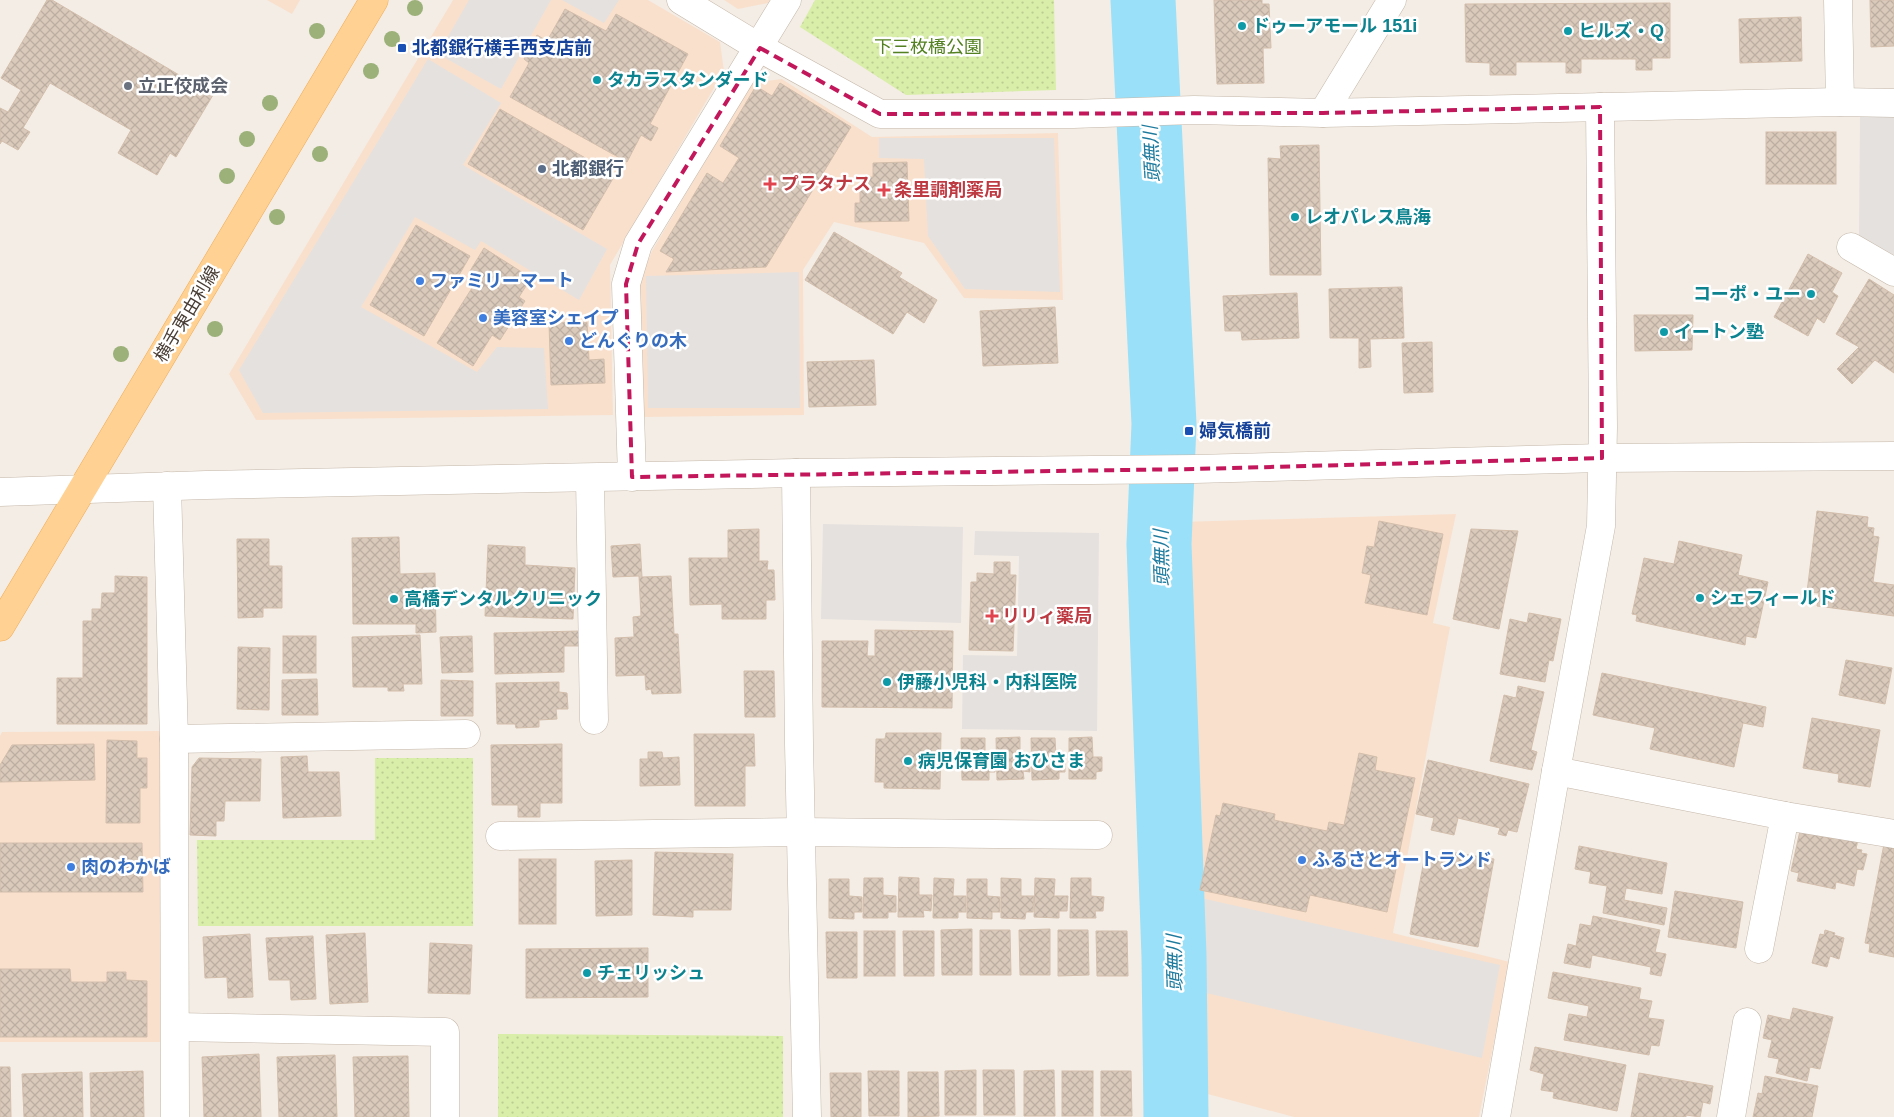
<svg xmlns="http://www.w3.org/2000/svg" width="1894" height="1117" font-family="Arial,'Noto Sans JP',sans-serif">
<defs>
<pattern id="grass-dots" width="8" height="8" patternUnits="userSpaceOnUse" patternTransform="scale(1.25)"><rect width="8" height="8" fill="#d9eea9"/><path d="M2 2h.1M6 6h.1" fill="none" stroke="#bccd92" stroke-width="1.8" stroke-linecap="round"/></pattern>
<pattern id="building-cross-hatch" width="8" height="8" patternUnits="userSpaceOnUse" patternTransform="scale(1.25)"><rect width="8" height="8" fill="#dacabc"/><path d="M0 0l8 8M0 8l8-8" fill="none" stroke="#bdaea2"/></pattern>
</defs>
<rect width="100%" height="100%" fill="#f4ede5"/>
<!-- commercial -->
<g fill="#f9e0cd">
<path d="M267,0H300L292,14Z"/>
<path d="M453,0H648L720,42L724,71L610,265L613,415L256,420L229,374Z"/>
<path d="M724,0H770L768,3L738,9Z"/>
<path d="M782,79L872,137L1058,133L1063,300L964,298L924,243L834,222L803,270L804,415L644,417L639,288L645,268L652,251L751,83Z"/>
<path d="M1456,514L1433,623L1450,627L1393,933L1510,962L1479,1117H1294L1189,1089L1180,522Z"/>
<path d="M163,731L160,1042H0V736L2,732Z"/>
</g>
<!-- grass -->
<g fill="url(#grass-dots)">
<path d="M815,0H1054L1056,90L906,95L800,27Z"/>
<path d="M375,758H473V926H198L197,840H375Z"/>
<path d="M498,1034L783,1036V1117H498Z"/>
</g>
<!-- parking -->
<g fill="#e5e1de">
<path d="M469,0H551L501,89L438,54Z"/>
<path d="M562,0H619L604,23Z"/>
<path d="M428,59L501,103L463,165L607,249L579,300L481,241L475,250L415,217L361,307L477,372L497,347L544,348L548,409L263,413L239,370Z"/>
<path d="M1860,114H1894V258L1859,237Z"/>
<path d="M879,138H1054L1060,292L965,289L928,236L924,159L879,158Z"/>
<path d="M799,272L800,408H648L646,276Z"/>
<path d="M823,524L963,527L961,623L821,619Z"/>
<path d="M975,531L1099,533L1097,731L962,729L963,655L1017,656L1019,556L974,555Z"/>
<path d="M1201,898L1500,965L1482,1058L1198,991Z"/>
</g>
<g fill="none" stroke-linecap="round" stroke-linejoin="round">
<!-- river -->
<path stroke="#9ae0f8" stroke-width="65" d="M1143,0L1164,424L1159,544L1174,956L1176,1117"/>
</g>
<!-- building -->
<g fill="url(#building-cross-hatch)" stroke="#d3beab">
<path d="M47,0H52L213,95L176,157L170,153L157,175L118,153L131,130L50,83L23,128L30,132L18,150L2,141L0,144V108L8,112L21,90L1,78Z"/>
<path d="M1214,0H1262V4H1269L1271,48H1263L1264,83L1217,84Z"/>
<path d="M1870,0H1894V46L1871,47Z"/>
<path d="M1670,3V58H1652V70H1636V59H1581V73H1566V62H1516V75H1490V63L1466,62L1465,4Z"/>
<path d="M565,9L606,31L616,14L688,54L650,124L658,128L651,141L641,135L627,162L510,97L529,63L524,59L537,35L547,41Z"/>
<path d="M1801,17L1802,61L1740,63L1739,19Z"/>
<path d="M780,83L851,127L766,267L666,272L674,259L660,251L707,173L723,183L739,158L720,146L756,86L772,96Z"/>
<path d="M500,109L615,175L583,230L468,164Z"/>
<rect x="1766" y="132" width="70" height="52"/>
<path d="M1319,145L1321,275H1270L1268,158L1281,159L1280,146Z"/>
<path d="M907,162L909,221L855,222V203H860V178L873,177V163Z"/>
<path d="M416,225L470,256L424,336L370,305Z"/>
<path d="M834,232L902,273L899,277L937,300L924,323L907,312L893,334L805,280Z"/>
<path d="M484,248L531,278L519,297L525,301L500,340L492,335L473,366L437,343L479,277L470,271Z"/>
<path d="M1808,254L1842,273L1832,292L1838,296L1824,323L1817,318L1808,336L1774,317Z"/>
<path d="M1869,279L1894,295V373L1875,360L1852,384L1837,369L1859,347L1836,334Z"/>
<path d="M1402,287L1404,338L1370,339L1371,367L1359,368V338H1330L1329,289Z"/>
<path d="M1297,293L1299,338L1242,340L1241,331H1225L1223,296Z"/>
<path d="M1055,307L1058,363L983,366L980,311Z"/>
<path d="M1634,315H1693L1692,350L1635,351Z"/>
<path d="M587,322L589,360L604,359L605,383L551,385L549,323Z"/>
<path d="M1432,342L1433,392L1404,393L1402,343Z"/>
<path d="M874,360L876,405L809,407L807,362Z"/>
<path d="M1817,511L1868,517L1867,527L1874,528L1873,536L1879,537L1873,582L1894,585V616L1817,606L1819,593L1807,592Z"/>
<path d="M1379,521L1443,534L1427,615L1365,603L1371,575L1362,573L1367,546L1374,547Z"/>
<path d="M759,529V561H768L767,570H774L775,600H766V619H722V604L690,605L689,558H728V530Z"/>
<path d="M1471,529L1518,531L1499,629L1453,619Z"/>
<path d="M399,537L400,574L435,573L436,632L416,633V624H353L352,538Z"/>
<path d="M237,539H269V566H282V608H263V617L238,618Z"/>
<path d="M1679,541L1742,555L1738,575L1768,582L1756,638L1746,636L1745,645L1636,621L1637,615L1632,614L1644,558L1674,564Z"/>
<path d="M640,544L642,577L671,576L674,634H678L681,693L652,694L651,689L646,690L645,675L616,676L615,638L634,637L633,617L641,616L639,576L613,577L611,546Z"/>
<path d="M488,545L525,547V565L575,568L573,619L485,616Z"/>
<path d="M994,562H1010V575H1016L1013,651L969,650L971,582H977V573L994,574Z"/>
<path d="M115,576L147,577V724H57V678H83V621H92V609H101L102,593H115Z"/>
<path d="M1529,613L1561,619L1553,661L1549,660L1545,682L1500,674L1510,619L1527,623Z"/>
<path d="M875,630L953,631L952,708L822,707V641H868L867,656H875Z"/>
<path d="M580,631V646H564V672L495,674L494,633Z"/>
<path d="M420,635L422,684H403L404,691H388V687H353L352,637Z"/>
<rect x="283" y="636" width="33" height="37"/>
<path d="M472,636L473,672L442,673L440,637Z"/>
<path d="M238,647L270,648L269,710L237,709Z"/>
<path d="M1846,660L1892,668L1885,704L1839,695Z"/>
<path d="M744,671H774L775,717H745Z"/>
<path d="M1602,673L1766,707L1763,727L1743,723L1734,767L1650,749L1655,728L1593,715Z"/>
<path d="M317,679L318,715H282V680Z"/>
<path d="M441,680L473,681V716H441Z"/>
<path d="M559,682V692L567,693L568,709H556L557,719L539,720V727L516,728L515,724H497L496,683Z"/>
<path d="M1518,686L1544,692L1531,750L1537,752L1532,770L1490,761L1504,695L1516,698Z"/>
<path d="M1812,718L1880,730L1870,787L1838,782L1839,774L1803,768Z"/>
<path d="M886,733H941L940,789L884,788V782H875L876,739H885Z"/>
<path d="M694,734H754L755,766H745V806H695Z"/>
<path d="M1020,737V757H1030V772L1023,771L1024,779L997,780L996,738Z"/>
<path d="M1092,737L1093,757H1102V771L1096,772V779H1069V738Z"/>
<path d="M961,738H985V758H995V772H989V780H962Z"/>
<path d="M1031,738H1055L1056,757H1065V772H1059V779L1032,780Z"/>
<path d="M107,740L137,741V758H147V788H140V823H106Z"/>
<path d="M94,744L95,780L0,782V765L12,745Z"/>
<path d="M562,744V803H540V817H518V805H492L491,745Z"/>
<path d="M648,752H662L663,758L679,757L680,785L640,786V759H648Z"/>
<path d="M1359,753L1377,757L1375,770L1415,778L1387,912L1310,895L1306,912L1200,890L1216,815L1220,816L1223,803L1275,814L1274,820L1327,831L1329,822L1344,825Z"/>
<path d="M307,756L308,772H339L341,816L283,818L281,757Z"/>
<path d="M199,758L261,759L260,801H225L224,821H216V836L190,835L192,767Z"/>
<path d="M1428,760L1529,784L1517,832L1508,830L1506,836L1498,834L1500,828L1458,818L1454,835L1431,830L1434,818L1416,814Z"/>
<path d="M1800,831L1834,839L1836,834L1858,839L1856,849L1862,850L1861,853L1867,854L1863,870L1857,869L1854,886L1836,882L1835,889L1797,881L1799,873L1791,871Z"/>
<path d="M0,843H142L143,892H0Z"/>
<path d="M1884,844L1894,846V957L1869,952L1870,944L1865,943Z"/>
<path d="M1579,846L1667,863L1662,894L1626,888L1624,900L1667,908L1664,925L1603,913L1607,886L1589,883L1591,872L1575,869Z"/>
<path d="M1444,851L1494,859L1478,947L1410,934L1425,855L1442,858Z"/>
<path d="M655,852L733,854L731,910H693V917L653,915Z"/>
<rect x="519" y="859" width="37" height="65"/>
<path d="M632,860V915L596,916L595,861Z"/>
<path d="M899,877L919,878V895H932L931,911L923,910L924,917H898Z"/>
<path d="M864,878H883V895L896,896V912H888V918H863Z"/>
<path d="M934,878L954,879L953,896H966V912H958V918H933Z"/>
<path d="M1001,878L1021,879V896H1034L1033,912H1026L1025,919L1001,918Z"/>
<path d="M1035,878L1055,879L1054,896H1068L1067,911H1059V918L1034,917Z"/>
<path d="M1071,878H1091V896L1104,897L1103,911H1095L1096,918H1070Z"/>
<path d="M829,879H849V896L862,897V912H854V919L829,918Z"/>
<path d="M967,879H987V896L1000,897V912H992V919L967,918Z"/>
<path d="M1675,891L1743,902L1736,948L1668,937Z"/>
<path d="M1593,916L1660,930L1655,952L1666,954L1661,976L1650,974L1651,967L1592,955L1590,968L1564,963L1568,944L1576,946L1580,924L1591,926Z"/>
<path d="M972,929V975H942L941,930Z"/>
<path d="M1050,929V975H1020L1019,930Z"/>
<path d="M980,930H1010L1011,975H980Z"/>
<path d="M1058,930H1088L1089,975L1058,976Z"/>
<path d="M1825,930L1835,933L1834,935L1844,938L1839,959L1830,956L1827,967L1812,963L1820,934L1824,935Z"/>
<rect x="864" y="931" width="31" height="45"/>
<path d="M903,931H934V976H904Z"/>
<path d="M1096,931H1127L1128,976H1097Z"/>
<path d="M826,932H857V978H827Z"/>
<path d="M365,933L368,1002L330,1004L326,935Z"/>
<path d="M250,934L253,997L228,998L227,977L205,978L203,937Z"/>
<path d="M313,936L316,999L291,1000L290,980H269L266,938Z"/>
<path d="M430,943L472,945L470,994L428,993Z"/>
<path d="M648,948V997L526,998V949Z"/>
<path d="M0,969H70L71,982H107V972H126V980L147,981V1037H0Z"/>
<path d="M1553,972L1641,988L1639,999L1652,1001L1648,1018L1664,1020L1659,1046L1651,1045L1649,1055L1564,1040L1569,1014L1587,1017L1589,1006L1548,998Z"/>
<path d="M1793,1008L1833,1017L1820,1069L1810,1067L1807,1081L1776,1073L1779,1059L1768,1057L1772,1040L1763,1038L1768,1015L1790,1020Z"/>
<path d="M1535,1047L1626,1065L1617,1111L1553,1098L1554,1092L1541,1090L1544,1074L1530,1070Z"/>
<path d="M259,1054L261,1117H204L202,1057Z"/>
<path d="M335,1055L337,1117H279L277,1057Z"/>
<path d="M408,1056L409,1117H355L353,1057Z"/>
<path d="M0,1067H10L11,1117H0Z"/>
<path d="M976,1070V1115H945V1071Z"/>
<path d="M983,1070H1014L1015,1115H984Z"/>
<path d="M1054,1070L1055,1116H1024V1071Z"/>
<path d="M143,1071L144,1117H91L90,1073Z"/>
<path d="M868,1071H899V1116H869Z"/>
<rect x="1062" y="1071" width="31" height="45"/>
<path d="M1101,1071H1131L1132,1116H1101Z"/>
<path d="M82,1072L83,1117H24L22,1074Z"/>
<path d="M908,1072H938L939,1116L908,1117Z"/>
<path d="M830,1073H861V1117H831Z"/>
<path d="M1639,1073L1713,1086L1710,1104L1703,1102L1700,1117L1686,1115V1117H1631Z"/>
<path d="M1765,1076L1818,1086L1812,1117H1753L1758,1093L1762,1094Z"/>
</g>
<g fill="none" stroke-linecap="round" stroke-linejoin="round">
<!-- minor casing -->
<g stroke="#c4b7a9" stroke-width="29">
<g id="minor">
<path d="M681,0L760,48L880,114H1073L1194,110L1323,113L1840,102L1894,103"/>
<path d="M1838,0L1840,102"/>
<path d="M1323,113L1392,0"/>
<path d="M1851,247L1894,272"/>
<path d="M796,473L799,744L807,1117"/>
<path d="M632,477L626,284L638,244L787,0"/>
<path d="M590,478L594,720"/>
<path d="M167,486L174,739L175,1117"/>
<path d="M0,492L206,485L796,473L1195,469L1602,458L1894,456"/>
<path d="M174,739L466,734"/>
<path d="M1556,771L1785,816L1894,834"/>
<path d="M500,836L800,832L1098,835"/>
<path d="M1759,949L1785,816"/>
<path d="M176,1027L445,1032V1117"/>
<path d="M1496,1117L1556,771L1601,526L1603,427L1600,107"/>
<path d="M1731,1117L1747,1022"/>
</g>
</g>
<!-- major casing -->
<g stroke="#f1ac56" stroke-width="29">
<path id="major" d="M0,627L374,0"/>
</g>
<!-- minor -->
<use href="#minor" stroke="#fff" stroke-width="28"/>
<!-- major -->
<use href="#major" stroke="#ffd193" stroke-width="28"/>
</g>
<!-- trees -->
<g fill="#9bb179">
<circle cx="415" cy="8" r="8"/>
<circle cx="317" cy="31" r="8"/>
<circle cx="392" cy="39" r="8"/>
<circle cx="371" cy="71" r="8"/>
<circle cx="270" cy="103" r="8"/>
<circle cx="247" cy="139" r="8"/>
<circle cx="320" cy="154" r="8"/>
<circle cx="227" cy="176" r="8"/>
<circle cx="277" cy="217" r="8"/>
<circle cx="215" cy="329" r="8"/>
<circle cx="121" cy="354" r="8"/>
</g>
<!-- marked area -->
<path fill="none" stroke="#c2185b" stroke-width="4" stroke-dasharray="10 6" stroke-linejoin="round" d="M760,48L880,114L1323,113L1600,107L1602,458L1195,469L632,477L626,284L638,244Z"/>
<!-- markers -->
<g fill="#0f9aa8" stroke="#fff" stroke-width="2">
<circle cx="1242" cy="26" r="5"/>
<circle cx="1568" cy="31" r="5"/>
<circle cx="597" cy="80" r="5"/>
<circle cx="1295" cy="217" r="5"/>
<circle cx="1811" cy="294" r="5"/>
<circle cx="1664" cy="332" r="5"/>
<circle cx="1700" cy="598" r="5"/>
<circle cx="394" cy="599" r="5"/>
<circle cx="887" cy="682" r="5"/>
<circle cx="908" cy="761" r="5"/>
<circle cx="587" cy="973" r="5"/>
</g>
<g fill="#1a4fb4" stroke="#fff" stroke-width="2">
<rect x="397" y="43" width="10" height="10" rx="2.5"/>
<rect x="1184" y="426" width="10" height="10" rx="2.5"/>
</g>
<circle fill="#6b7280" stroke="#fff" stroke-width="2" cx="128" cy="86" r="5"/>
<circle fill="#5c6f8a" stroke="#fff" stroke-width="2" cx="542" cy="169" r="5"/>
<g fill="#e0444e" stroke="#fff" stroke-width="2">
<path d="M767.5 176.5h5v5h5v5h-5v5h-5v-5h-5v-5h5z"/>
<path d="M881.5 182.5h5v5h5v5h-5v5h-5v-5h-5v-5h5z"/>
<path d="M989.5 608.5h5v5h5v5h-5v5h-5v-5h-5v-5h5z"/>
</g>
<g fill="#3f7fe0" stroke="#fff" stroke-width="2">
<circle cx="420" cy="281" r="5"/>
<circle cx="483" cy="318" r="5"/>
<circle cx="569" cy="341" r="5"/>
<circle cx="1302" cy="860" r="5"/>
<circle cx="71" cy="867" r="5"/>
</g>
<g text-anchor="middle" stroke-width="5" stroke-linejoin="round" paint-order="stroke">
<!-- culture labels -->
<g font-size="18" font-weight="bold" fill="#0d838f" stroke="#fff" text-anchor="start">
<text x="1252" y="32">ドゥーアモール 151i</text>
<text x="1578" y="37">ヒルズ・Q</text>
<text x="607" y="86">タカラスタンダード</text>
<text x="1305" y="223">レオパレス鳥海</text>
<text x="1801" y="300" text-anchor="end">コーポ・ユー</text>
<text x="1674" y="338">イートン塾</text>
<text x="1710" y="604">シェフィールド</text>
<text x="404" y="605">高橋デンタルクリニック</text>
<text x="897" y="688">伊藤小児科・内科医院</text>
<text x="918" y="767">病児保育園 おひさま</text>
<text x="597" y="979">チェリッシュ</text>
</g>
<!-- park labels -->
<g font-size="18" fill="#538020" stroke="#fff">
<text x="928" y="53">下三枚橋公園</text>
</g>
<!-- transit labels -->
<g font-size="18" font-weight="bold" fill="#164399" stroke="#fff" text-anchor="start">
<text x="412" y="54">北都銀行横手西支店前</text>
<text x="1199" y="437">婦気橋前</text>
</g>
<!-- worship labels -->
<g font-size="18" font-weight="bold" fill="#5b616d" stroke="#fff" text-anchor="start">
<text x="138" y="92">立正佼成会</text>
</g>
<!-- service labels -->
<g font-size="18" font-weight="bold" fill="#4e5e75" stroke="#fff" text-anchor="start">
<text x="552" y="175">北都銀行</text>
</g>
<!-- health labels -->
<g font-size="18" font-weight="bold" fill="#be3a42" stroke="#fff" text-anchor="start">
<text x="781" y="190">プラタナス</text>
<text x="894" y="196">条里調剤薬局</text>
<text x="1002" y="622">リリィ薬局</text>
</g>
<!-- shop labels -->
<g font-size="18" font-weight="bold" fill="#366cbe" stroke="#fff" text-anchor="start">
<text x="430" y="287">ファミリーマート</text>
<text x="493" y="324">美容室シェイプ</text>
<text x="579" y="347">どんぐりの木</text>
<text x="1312" y="866">ふるさとオートランド</text>
<text x="81" y="873">肉のわかば</text>
</g>
<!-- street labels -->
<g font-size="18" fill="#483d34" stroke="#fff">
<text transform="translate(187 314) rotate(-59)" y="6">横手東由利線</text>
</g>
<!-- water labels -->
<g font-size="19" font-style="italic" fill="#1d7a9d" stroke="#fff">
<text transform="translate(1151 154) rotate(-93)" y="7">頭無川</text>
<text transform="translate(1161 558) rotate(-91)" y="7">頭無川</text>
<text transform="translate(1174 963) rotate(-91)" y="7">頭無川</text>
</g>
</g>
</svg>
